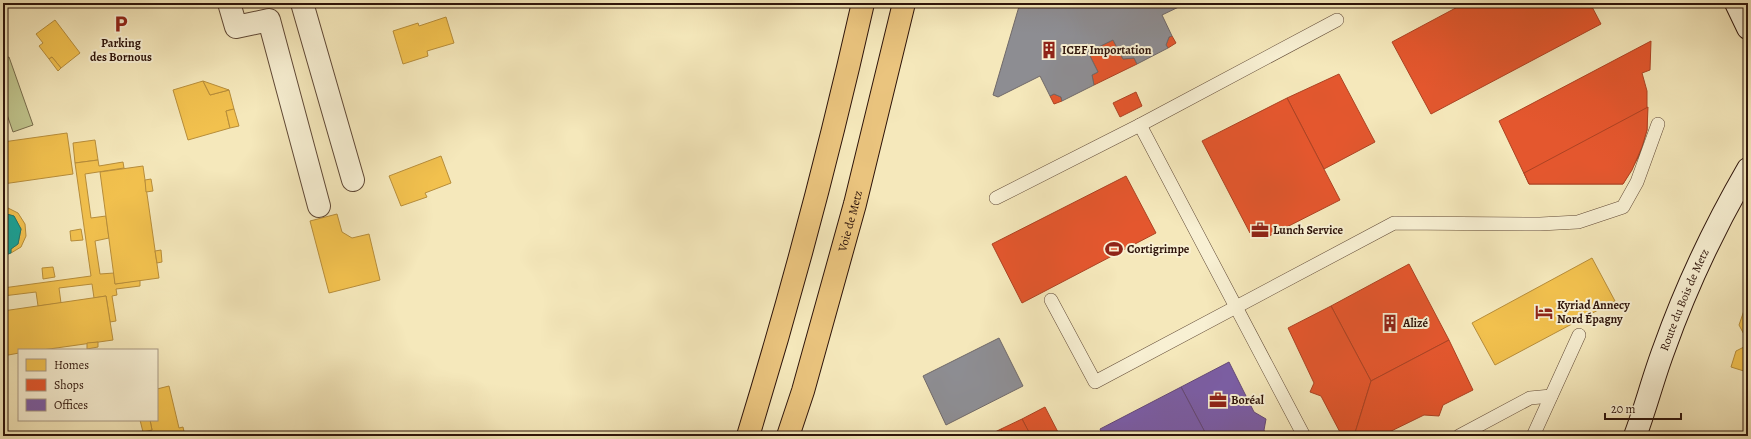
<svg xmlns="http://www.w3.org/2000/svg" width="1751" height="439" font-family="Alegreya,serif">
<rect width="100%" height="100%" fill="#f5e8bb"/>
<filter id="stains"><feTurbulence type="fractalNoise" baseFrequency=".005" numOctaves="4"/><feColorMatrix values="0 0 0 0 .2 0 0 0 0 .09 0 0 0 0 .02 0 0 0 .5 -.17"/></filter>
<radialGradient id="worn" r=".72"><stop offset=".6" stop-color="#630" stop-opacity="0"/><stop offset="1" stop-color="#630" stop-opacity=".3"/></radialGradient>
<!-- green -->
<path fill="#c0c58d" stroke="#776c4c" d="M9,57L33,125L13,132L3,103V59Z"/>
<!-- homes -->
<g fill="#f2c14e" stroke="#b78d3a">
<path d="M446,17L454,43L427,51L428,56L403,64L393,31L418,23L419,26Z"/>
<path d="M55,20L80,53L61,68L52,57L49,59L39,46L43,43L36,34Z"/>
<path d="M52,57L61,68L58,71L49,59Z"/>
<path d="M203,81L210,95L229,90L234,109L226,111L230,128L188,140L173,90Z"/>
<path d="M203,81L229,90L210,95Z"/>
<path d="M234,109L239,126L230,128L226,111Z"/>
<path d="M67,133L73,174L3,184V142Z"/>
<path d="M95,140L98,160L75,163L73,143Z"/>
<path d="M441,156L451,183L425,193L427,197L401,206L389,176Z"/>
<path d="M98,160L99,166L123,162L124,168L85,174L91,218L106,216L109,238L95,241L100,274L114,273L115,284L140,280V286L116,289L117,295L112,296L116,321L110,322L106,296L94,298L92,284L59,288L61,303L38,306L36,292L3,296V288L91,276L75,163Z"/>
<path d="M143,166L159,278L115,284L100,172Z"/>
<path d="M151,179L153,191L146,192L145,180Z"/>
<path d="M3,208H8L18,213L25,224L26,236L21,247L11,253V249L18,244L21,229L14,216L3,213Z"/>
<path d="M337,214L342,232L352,238L369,234L380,280L329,293L310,221Z"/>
<path d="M81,229L83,240L71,241L70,231Z"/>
<path d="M161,250L162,262L157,263L155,251Z"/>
<path d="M1592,258L1615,301L1495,365L1472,323Z"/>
<path d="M53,267L55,277L43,279L42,268Z"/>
<path d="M106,296L113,340L42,350H19V353L3,356V311Z"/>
<path d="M1748,299V342L1739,325Z"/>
<path d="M98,342V347L87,349V343Z"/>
<path d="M1748,345L1747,372L1731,367L1736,351Z"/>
<path d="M169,386L179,428L183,427L185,436H131L152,430L150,420H157V389Z"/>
<path d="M140,420H150L152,430L143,432Z"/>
</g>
<!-- shops -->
<g fill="#e4572e" stroke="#ad4323">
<path d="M1465,3H1590L1601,24L1431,114L1392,42Z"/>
<path d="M1172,36L1176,43L1168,48L1166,45L1169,37Z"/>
<path d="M1113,40L1123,59L1134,58L1137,64L1094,85L1092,75L1098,72L1088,52Z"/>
<path d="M1651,41L1650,70L1642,73L1647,91V130L1639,156L1623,184H1529L1499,121Z"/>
<path d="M1339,74L1375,142L1324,169L1287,98Z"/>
<path d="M1136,92L1142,106L1120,117L1113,103Z"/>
<path d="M1054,94L1061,97L1062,101L1054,104L1050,96Z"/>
<path d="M1287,98L1340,200L1265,238L1250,233L1202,141Z"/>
<path d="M1648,107L1647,130L1642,147L1632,170L1623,184H1529L1524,173Z"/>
<path d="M1126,176L1156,233L1022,303L992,244Z"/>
<path d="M1409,264L1449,340L1371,381L1331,306Z"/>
<path d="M1331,306L1371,381L1354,436H1342L1321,396L1310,392L1314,383L1288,328Z"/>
<path d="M1449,340L1473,390L1443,405L1439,416L1424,415L1381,436H1354L1371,381Z"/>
<path d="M1045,407L1060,436H1031L1022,419Z"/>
<path d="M1022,419L1031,436H1004L1001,429Z"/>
<path d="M1001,429L1004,436H987Z"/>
</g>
<!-- offices -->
<g fill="#7b5ea7" stroke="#644878">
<path d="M1229,362L1254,412L1266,419L1264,430L1267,436H1207L1181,387Z"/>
<path d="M1181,387L1207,436H1103L1100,429Z"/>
</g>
<!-- public -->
<path fill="#17a398" stroke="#1e786d" d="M3,213L14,216L21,229L18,244L11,249V253L3,256Z"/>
<!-- industry -->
<g fill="#8d8d92" stroke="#706969">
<path d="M1020,3H1187L1162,15L1172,36L1169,37L1166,45L1168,48L1137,64L1134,58L1123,59L1113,40L1088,52L1098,72L1092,75L1094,85L1062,101L1061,97L1054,94L1050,96L1040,76L998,97L993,95Z"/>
<path d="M999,338L1023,386L946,425L923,376Z"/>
</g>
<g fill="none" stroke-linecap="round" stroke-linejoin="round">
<!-- lane casing -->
<g stroke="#604936" stroke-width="14">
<g id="lane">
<path d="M996,198L1140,125"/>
<path d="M1051,300L1095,382L1394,223L1540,224L1578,222L1623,207L1637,182L1658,124"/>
<path d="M1304,436L1140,125L1337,20"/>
<path d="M1459,436L1530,398L1551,396"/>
<path d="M1533,436L1579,335"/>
</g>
</g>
<!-- street casing -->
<g stroke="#604936" stroke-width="24">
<g id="street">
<path d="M229,3L236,27L269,20L319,206"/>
<path d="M302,3L353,180"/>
</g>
</g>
<!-- secondary casing -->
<g stroke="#2e140a" stroke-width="24">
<g id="secondary">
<path d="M1736,3L1748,28"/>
<path id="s1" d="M1635,436C1646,407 1653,378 1664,349C1686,287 1715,226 1748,169"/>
</g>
</g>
<!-- highway casing -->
<g stroke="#2e140a" stroke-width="24">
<g id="highway">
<path d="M748,436C792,293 830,149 863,3"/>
<path id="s2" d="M788,436L803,391L855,204L904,3"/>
</g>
</g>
<!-- lane -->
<use href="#lane" stroke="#f8f0d3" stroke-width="13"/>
<!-- street -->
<use href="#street" stroke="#f8f0d3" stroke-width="22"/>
<!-- secondary -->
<use href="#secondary" stroke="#f8f0d3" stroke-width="22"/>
<!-- highway -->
<use href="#highway" stroke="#eac47e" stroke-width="22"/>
</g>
<!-- icons -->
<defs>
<g id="parking-bare" transform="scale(1.38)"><path d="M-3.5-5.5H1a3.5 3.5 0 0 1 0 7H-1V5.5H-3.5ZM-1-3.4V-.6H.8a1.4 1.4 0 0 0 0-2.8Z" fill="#8f2418" stroke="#f8f0d3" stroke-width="2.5" paint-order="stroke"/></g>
<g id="building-bare" transform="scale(1.38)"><path d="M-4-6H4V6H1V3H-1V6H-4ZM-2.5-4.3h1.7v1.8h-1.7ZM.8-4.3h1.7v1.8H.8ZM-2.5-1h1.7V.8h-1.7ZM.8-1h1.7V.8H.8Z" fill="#8f2418" stroke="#f8f0d3" stroke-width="2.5" paint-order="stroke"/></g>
<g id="office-bare" transform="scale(1.38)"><path d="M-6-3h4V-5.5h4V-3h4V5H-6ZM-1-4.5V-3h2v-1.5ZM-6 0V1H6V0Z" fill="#8f2418" stroke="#f8f0d3" stroke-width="2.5" paint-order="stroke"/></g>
<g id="stadium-bare" transform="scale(1.38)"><path d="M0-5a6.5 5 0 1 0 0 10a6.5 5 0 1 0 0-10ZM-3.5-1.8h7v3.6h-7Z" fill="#8f2418" stroke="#f8f0d3" stroke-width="2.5" paint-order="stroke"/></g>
<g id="hotel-bare" transform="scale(1.38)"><path d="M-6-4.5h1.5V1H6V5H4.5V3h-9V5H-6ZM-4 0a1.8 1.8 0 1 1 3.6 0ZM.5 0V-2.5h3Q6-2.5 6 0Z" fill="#8f2418" stroke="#f8f0d3" stroke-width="2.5" paint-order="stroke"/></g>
</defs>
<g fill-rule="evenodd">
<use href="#parking-bare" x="121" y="24"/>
<use href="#building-bare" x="1049" y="50"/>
<use href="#office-bare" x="1260" y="230"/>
<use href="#stadium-bare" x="1114" y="249"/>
<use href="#hotel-bare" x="1544" y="312"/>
<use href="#building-bare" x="1390" y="323"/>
<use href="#office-bare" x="1218" y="400"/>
</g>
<g text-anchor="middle" stroke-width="4" stroke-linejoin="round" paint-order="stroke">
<!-- poi labels -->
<g font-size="12" font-weight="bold" fill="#2e140a" stroke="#f8f0d3" text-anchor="start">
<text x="121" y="47" text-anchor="middle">Parking<tspan x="121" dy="14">des Bornous</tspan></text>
<text x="1062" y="54">ICEF Importation</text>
<text x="1273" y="234">Lunch Service</text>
<text x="1127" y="253">Cortigrimpe</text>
<text x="1557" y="309">Kyriad Annecy<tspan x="1557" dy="14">Nord Épagny</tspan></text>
<text x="1403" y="327">Alizé</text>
<text x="1231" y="404">Boréal</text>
</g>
<!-- street labels -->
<g font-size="12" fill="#2e140a" stroke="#f8f0d3">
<text dy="4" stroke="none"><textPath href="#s2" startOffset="224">Voie de Metz</textPath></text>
<text dy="4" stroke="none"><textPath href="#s1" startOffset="145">Route du Bois de Metz</textPath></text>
</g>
</g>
<!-- margin -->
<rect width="1751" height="439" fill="none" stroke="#f5e8bb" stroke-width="16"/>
<rect x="4" y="4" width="1743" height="431" fill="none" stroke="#2e140a" stroke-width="2"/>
<rect x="8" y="8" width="1735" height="423" fill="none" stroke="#2e140a"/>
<!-- legend -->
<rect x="18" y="349" width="140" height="72" fill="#f8f0d3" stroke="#a79883"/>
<rect x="26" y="359" width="20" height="12" fill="#f2c14e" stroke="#a79883"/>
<text x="54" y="369" font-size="12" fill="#2e140a">Homes</text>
<rect x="26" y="379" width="20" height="12" fill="#e4572e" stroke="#a79883"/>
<text x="54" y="389" font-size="12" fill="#2e140a">Shops</text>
<rect x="26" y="399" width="20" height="12" fill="#7b5ea7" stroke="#a79883"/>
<text x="54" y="409" font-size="12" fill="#2e140a">Offices</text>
<!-- scale -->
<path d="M1605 413v6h76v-6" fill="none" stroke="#2e140a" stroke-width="2"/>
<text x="1611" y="413" font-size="12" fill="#2e140a" stroke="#f8f0d3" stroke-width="3" paint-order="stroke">20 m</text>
<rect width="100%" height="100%" filter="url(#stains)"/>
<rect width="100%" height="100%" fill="url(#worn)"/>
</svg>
